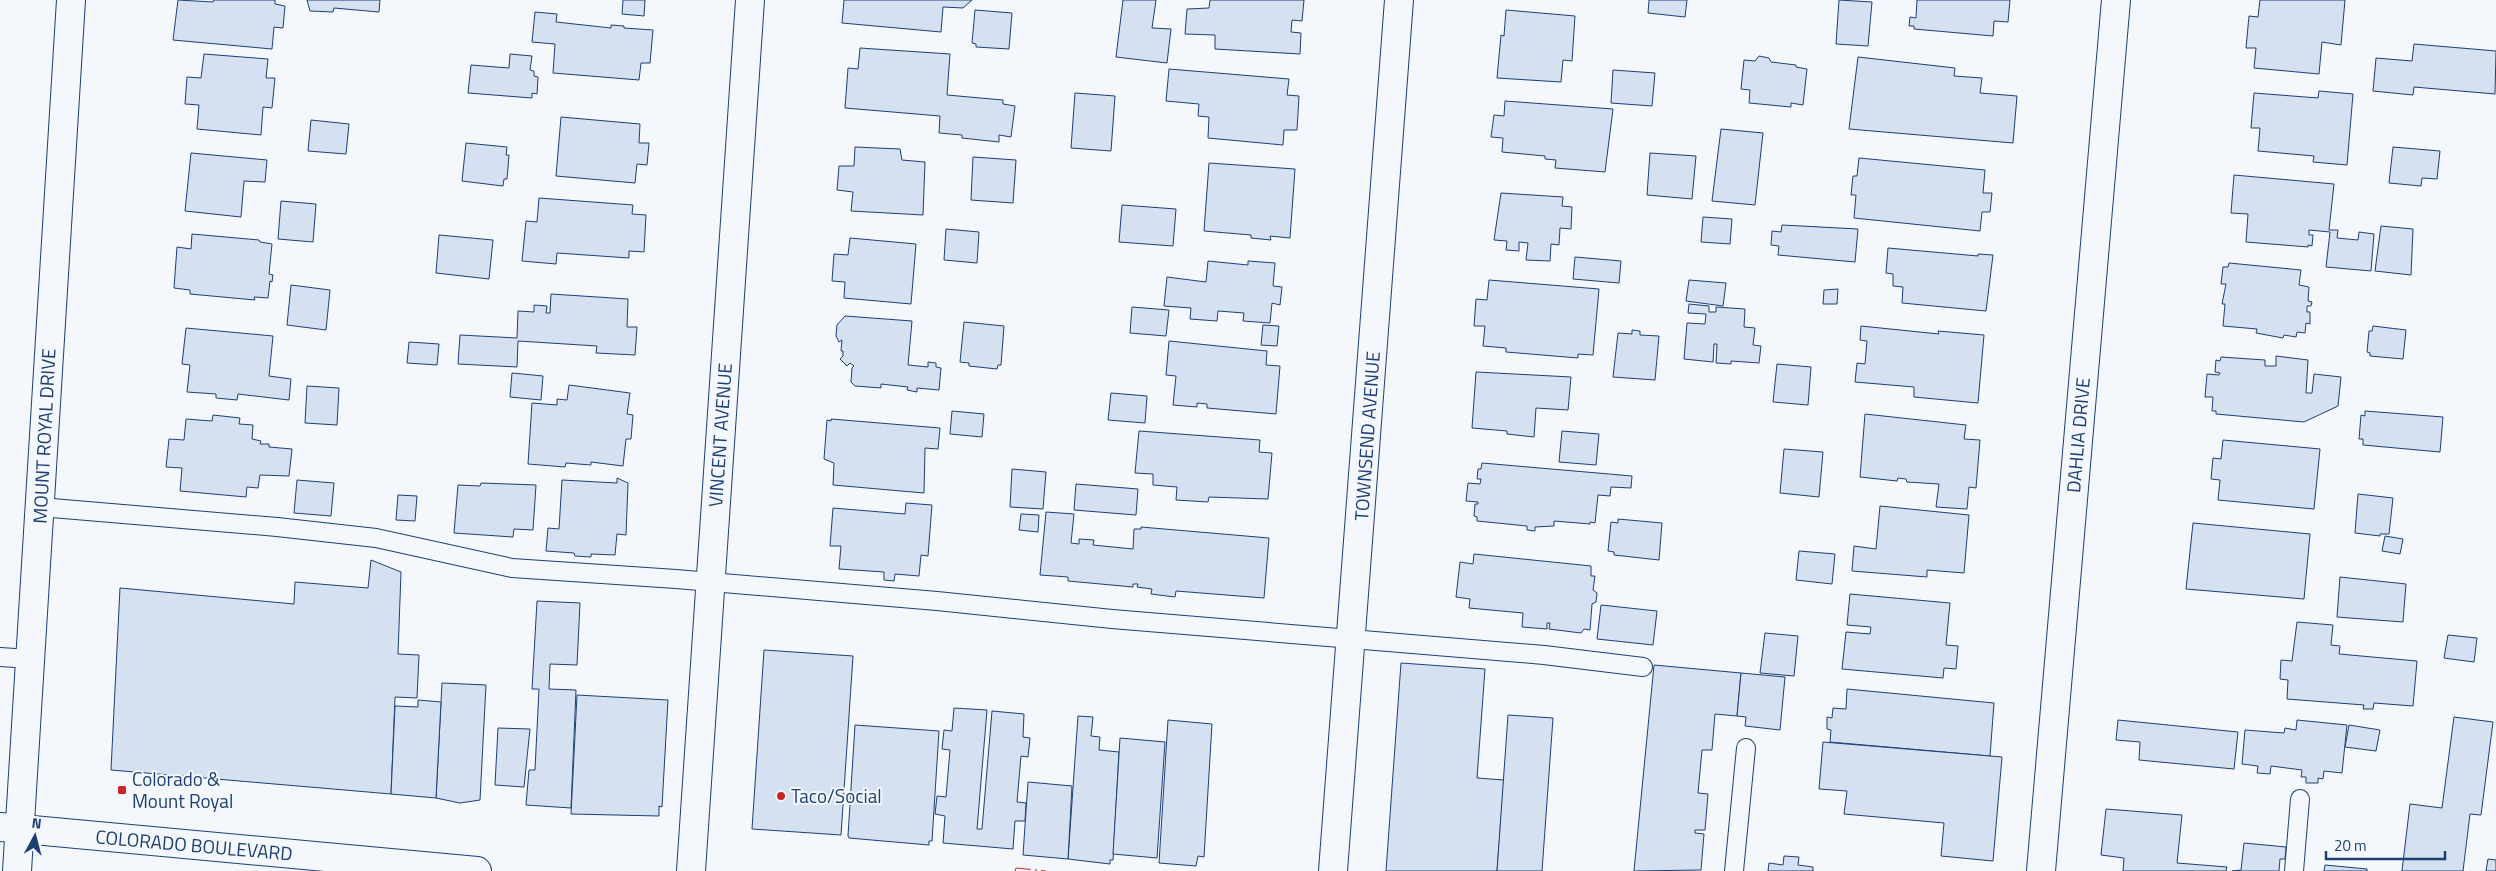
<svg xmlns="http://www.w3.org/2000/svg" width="2496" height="871" font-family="'Titillium Web',sans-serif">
<rect width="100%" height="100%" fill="#f4f7fb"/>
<!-- building -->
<g fill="#d5e0f0" stroke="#1d3f73">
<path d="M178,0L213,2L214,0H275V4L285,6L283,28L274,27L272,49L173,40Z"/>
<path d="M307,0H380L379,12L334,8L333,12L310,11Z"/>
<path d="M623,0H645L644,16L622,14Z"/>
<path d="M844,0H972L963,8L943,7L941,32L842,23Z"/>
<path d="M1123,0H1156L1152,28L1171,29L1167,63L1116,57Z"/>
<path d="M1210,0H1304L1302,21L1292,20L1291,32L1301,33L1300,54L1215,49V35L1185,34L1187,9L1209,8Z"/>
<path d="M1649,0H1687L1685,17L1648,13Z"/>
<path d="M1839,0L1872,2L1868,46L1836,44Z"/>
<path d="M1917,0H2010L2008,22L1994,21L1993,36L1914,29V26H1909L1910,17L1916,18Z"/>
<path d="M2260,0H2345L2341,45L2322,42L2319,74L2254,68L2256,48H2246L2249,16L2258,17Z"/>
<path d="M975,10L1012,13L1009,49L976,47V44L972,43Z"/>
<path d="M1506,10L1575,16L1572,61L1563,60L1561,82L1497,78L1501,35L1504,36Z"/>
<path d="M535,12L557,14L556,22L611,28V25L624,26V28L653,30L650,63H641L639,80L553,73L555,44L532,42Z"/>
<path d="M2414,44L2496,51L2495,94L2414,87L2413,95L2373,91L2376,58L2412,61Z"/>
<path d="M860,48L950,54L947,95L1003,100V104L1015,106L1011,137L999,135V142L962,138V135L939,133L940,116L845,108L848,68L858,69Z"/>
<path d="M204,54L268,59L266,78H275L272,108L263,107L261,135L197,129L199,105L185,104L187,77L201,78Z"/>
<path d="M510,54L532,56L530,70L534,71V76L538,77L537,94L532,93V98L468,93L471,65L509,68Z"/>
<path d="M1759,56L1769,58L1771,62L1796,65V67L1807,69L1803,105L1791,103V107L1749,103L1750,90L1741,89L1744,60L1755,61Z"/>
<path d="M1858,57L1955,68L1954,76L1982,78L1980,93L2017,96L2013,143L1849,129Z"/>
<path d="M1169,69L1289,79L1287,95L1299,96L1297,130H1284L1283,145L1208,138L1209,117L1198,116L1199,104L1166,101Z"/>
<path d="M1613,70L1655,73L1652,106L1611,103Z"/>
<path d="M2319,91L2353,94L2347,165L2313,162L2314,156L2258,151L2260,128H2251L2254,93L2318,98Z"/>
<path d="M1075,93L1115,96L1111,151L1071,148Z"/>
<path d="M1505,101L1613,109L1605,172L1555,168L1556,160L1545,159V156L1502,152L1503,138L1491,137L1494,115L1504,116Z"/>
<path d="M561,117L640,124L639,143H649L647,165L637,164L635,183L556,176Z"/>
<path d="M311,120L349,124L346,154L308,151Z"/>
<path d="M1721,129L1763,133L1755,205L1712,201Z"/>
<path d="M466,143L507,147L506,155H509L507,179H504L503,186L462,181Z"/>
<path d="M855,147L900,149L902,160L925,162L923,215L851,211L853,192L837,190L839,166H854Z"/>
<path d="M2393,147L2440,151L2437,179L2422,178L2421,186L2389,183Z"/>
<path d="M191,153L267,160L265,182L244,181L241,217L185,211Z"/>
<path d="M1650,153L1696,156L1692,199L1647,195Z"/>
<path d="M973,157L1016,160L1013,203L971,200Z"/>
<path d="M1859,158L1985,170L1983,193H1992L1990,212H1982L1980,231L1854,218L1856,195H1851L1853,176H1857Z"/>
<path d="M1209,163L1295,169L1290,238L1270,236L1271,240L1251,238V235L1204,231Z"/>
<path d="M2234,175L2334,184L2329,230H2338L2337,238L2358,240L2359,232L2374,234L2371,271L2326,267L2330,232L2309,230V235H2313L2312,246L2308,245V247L2246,242L2248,214L2231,213Z"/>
<path d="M1501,193L1563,197L1562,206L1572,207L1571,229L1560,228L1559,245L1551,244L1550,261L1526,260L1528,243L1519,242V251L1506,250L1507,241L1494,240Z"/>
<path d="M539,198L633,205L632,214L646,215L644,252L629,251V258L557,253L556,264L522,261L526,221L537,222Z"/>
<path d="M281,201L316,204L313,242L278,239Z"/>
<path d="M1122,205L1176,209L1173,246L1119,242Z"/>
<path d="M1703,217L1732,219L1730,244L1701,242Z"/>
<path d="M1782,225L1858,229L1855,262L1778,255L1779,246L1771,245L1772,231L1781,232Z"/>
<path d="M2381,226L2413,229L2411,275L2375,271Z"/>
<path d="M946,229L979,232L977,263L944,260Z"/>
<path d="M192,234L259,240L260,242L272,244L269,274L273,275L272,282L270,281L268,298L254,297L255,300L190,294V290L174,288L177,247L191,249Z"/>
<path d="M439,235L493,240L489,279L436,273Z"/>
<path d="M850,238L916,244L911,304L844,298L845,282L832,281L834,254L848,255Z"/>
<path d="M1888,248L1978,256V254L1993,255L1986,311L1902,303L1903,287L1893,286V274L1886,273Z"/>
<path d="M1575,257L1621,261L1619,283L1573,279Z"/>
<path d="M1208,261L1248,265V261L1275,263L1273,286L1282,287L1280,305L1272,303L1270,323L1243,321L1244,313L1218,311L1217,321L1190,319L1191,308L1164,306L1167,277L1206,282Z"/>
<path d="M2229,263L2301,270L2299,285L2309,287L2308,301L2312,302L2311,306H2307V312H2310V324L2306,323L2305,333L2297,332L2296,337L2284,335L2283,338L2256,333L2257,329L2223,326L2225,304H2222L2226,284H2221L2223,267H2228Z"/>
<path d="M1489,280L1599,289L1593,355L1578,354V358L1506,352V348L1483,346L1485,326H1474L1476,299L1487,300Z"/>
<path d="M1689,280L1726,283L1723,306L1686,301Z"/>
<path d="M291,285L330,290L326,330L287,325Z"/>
<path d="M1838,289L1837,304H1823L1824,290Z"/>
<path d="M551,294L628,299L627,327H637L635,355L596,353L597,346L518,341L517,367L458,364L460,335L517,338L518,311L534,312V305L547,306L546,313H550Z"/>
<path d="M1689,304L1709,306V312H1716V307L1745,309L1744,327L1755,328L1753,345L1761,346L1759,363L1731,361V364L1716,363L1717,344H1714L1713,362L1684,359L1687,323L1705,324L1706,314L1688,313Z"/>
<path d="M1132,307L1169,310L1166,336L1130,333Z"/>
<path d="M845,316L912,321L908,365L928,367V362L936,363V367L941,368L939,390L917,388V392L907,390L908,387L881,384V388L855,386L851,382L852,368L854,366L850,363L847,366L840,359L843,356V351H841L842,340L839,342L836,336L837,325Z"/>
<path d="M964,322L1004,326L1001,365H998L997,369L969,366V363L960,362Z"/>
<path d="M1263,325L1279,326L1277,346L1261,345Z"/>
<path d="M1861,326L1939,334L1938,331L1984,335L1978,403L1914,397V387L1855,382L1857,363L1865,364L1867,341L1860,340Z"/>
<path d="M2373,326L2406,330L2403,359L2370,356V353L2367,352L2369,331H2372Z"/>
<path d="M186,328L273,336L269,376L291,379L289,400L238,394L237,400L216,398V394L187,392L190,365L182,364Z"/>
<path d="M1632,330L1640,331V335L1659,336L1655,380L1613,377L1618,333L1632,334Z"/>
<path d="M1169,341L1267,351L1266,365L1280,366L1276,414L1207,408V404L1197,403V407L1173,405L1176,376L1166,375Z"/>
<path d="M409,342L439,344L437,365L407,363Z"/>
<path d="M2276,356L2308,360L2306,393H2312L2314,374L2341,377L2338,406L2304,422L2216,414V411H2212L2213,397H2205L2207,374L2219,375L2220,373L2215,372L2216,360L2220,361L2221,357L2265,360V366H2276Z"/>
<path d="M1777,364L1811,367L1808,405L1773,402Z"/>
<path d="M1476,372L1571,377L1568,410L1536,408L1534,437L1507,434V431L1472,428Z"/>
<path d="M512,373L543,376L541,400L510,397Z"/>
<path d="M569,385L630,393L627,414L633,415L631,439H626L623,466L591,462V465L566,463L565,467L528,464L532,403L557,405V399L567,400Z"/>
<path d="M307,386L339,388L337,425L305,423Z"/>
<path d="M1111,393L1147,396L1145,423L1108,420Z"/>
<path d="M952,411L984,414L982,437L950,434Z"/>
<path d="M2365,411L2443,417L2440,452L2363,445V439H2359L2361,415L2365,416Z"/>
<path d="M1865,414L1966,425L1964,439L1980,440L1976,488L1969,487L1967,509L1936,507L1939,484L1907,482L1906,479L1898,478L1897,481L1860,477Z"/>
<path d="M213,415L240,418L239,424L253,425L252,439L261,441L260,444H269V447L292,449L289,476L260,475L258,488L247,487L246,497L180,491L182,468L166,467L169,439L184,440L186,419L212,421Z"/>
<path d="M831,419L940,428L938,449L925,448L924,493L833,485L834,463L824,459L827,420L831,421Z"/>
<path d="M1139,431L1260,440L1259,452L1272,453L1268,499L1209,497L1208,502L1176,500L1177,487L1153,485V474L1135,473Z"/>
<path d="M1562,431L1599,434L1596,465L1559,462Z"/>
<path d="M2223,440L2320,449L2314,509L2218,500L2220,480L2211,479L2213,458L2221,459Z"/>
<path d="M1784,449L1823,452L1819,497L1780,493Z"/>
<path d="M1482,463L1632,476L1631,488L1611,487L1610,496L1598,495L1595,523L1590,522V524L1554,521V526L1535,527V531L1527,530V526L1477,521V517L1474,516L1475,504H1478V502L1466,501L1468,483L1480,484L1481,479H1477L1478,469H1481Z"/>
<path d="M1012,469L1046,472L1043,509L1010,507Z"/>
<path d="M617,478L628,483L626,535L617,534L615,555L591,554V557L575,556L574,553L546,551L548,528L559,529L562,480L617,483Z"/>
<path d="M297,480L334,483L331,516L294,513Z"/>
<path d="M481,483L536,485L533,530L514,529L513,537L454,533L458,485L480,486Z"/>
<path d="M1076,484L1138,489L1136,515L1074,510Z"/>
<path d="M2358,494L2393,498L2389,534H2380V536L2355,533Z"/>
<path d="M398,495L417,496L415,521L396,520Z"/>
<path d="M906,503L932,505L928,556L921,555L919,576L895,574L894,581L884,580V572L839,569L841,546H830L833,508L905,514Z"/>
<path d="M1880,506L1969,515L1964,573L1927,570V577L1852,571L1854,546L1876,549Z"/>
<path d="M1046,512L1074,514L1071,543L1079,544V539L1094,540L1093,545L1133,549L1134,529H1141V527L1269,538L1264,598L1176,591L1175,597L1151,594L1152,589L1137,587L1138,584H1133V587L1068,581V577L1040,575Z"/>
<path d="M1021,514L1039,515L1038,532L1019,530Z"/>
<path d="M1618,519L1662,523L1659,560L1614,555V552L1608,551L1611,522L1618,523Z"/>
<path d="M2193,523L2310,534L2304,599L2186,589Z"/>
<path d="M2385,536L2403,539L2400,554L2382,551Z"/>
<path d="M1799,551L1835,554L1832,584L1796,580Z"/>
<path d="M1474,554L1591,566V576H1595L1593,590L1597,593L1596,602L1592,604L1590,630L1584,629L1581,633L1549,629L1550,623H1547V629L1522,627L1523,613L1469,608L1470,599L1456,597L1460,562L1473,564Z"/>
<path d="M371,560L401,572L398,654L419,655L417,698L395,697L391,794L111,770L120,588L294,604L295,582L368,588Z"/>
<path d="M2340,577L2406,584L2403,622L2337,617Z"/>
<path d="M1850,594L1950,603L1946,645L1958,646L1956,669L1944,668L1943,678L1842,669L1846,632L1870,634L1871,627L1847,625Z"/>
<path d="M537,601L580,603L577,665L550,664L549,689L576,690L571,808L526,805L529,770H535L539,689H532Z"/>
<path d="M1601,605L1657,611L1653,645L1597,639Z"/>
<path d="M2297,622L2333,625L2331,645L2340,646L2339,654L2417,661L2413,706L2374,703L2373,709H2363L2364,705L2287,699L2288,680L2280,679L2281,660L2292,661Z"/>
<path d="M1765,633L1798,636L1794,676L1760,673Z"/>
<path d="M2448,635L2477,638L2474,662L2444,658Z"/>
<path d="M764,650L853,656L841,835L752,829Z"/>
<path d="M1401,663L1485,669L1477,778L1504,780L1497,871H1386Z"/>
<path d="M1654,665L1741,673L1737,716L1715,714L1712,750H1702L1698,793L1708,794L1705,830H1695V833L1704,834L1701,870L1634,871Z"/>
<path d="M1741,673L1785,677L1780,730L1745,726L1746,717L1737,716Z"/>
<path d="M442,683L486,685L480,800L460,803L436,798Z"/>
<path d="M1847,689L1994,703L1990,756L1830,742L1831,730L1827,729V717L1832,718L1833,708L1846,709Z"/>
<path d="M577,695L668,700L662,807L659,806V816L571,814Z"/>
<path d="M418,700L441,702L436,798L391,794L395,706L418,707Z"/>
<path d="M954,708L987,710L977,829H982L992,711L1024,714L1023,737L1030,738L1028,757L1021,756L1017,802L1026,803L1025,821H1015L1013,849L943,843L945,816L935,814L937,796L946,797L950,750L942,749L944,730L952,731Z"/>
<path d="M1508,715L1553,718L1542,871H1497Z"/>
<path d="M1078,716L1093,717L1091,736L1100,737L1099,750L1119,752L1113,860H1110V864L1068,859Z"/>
<path d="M2454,717L2493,722L2481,815L2470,814L2463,871H2402L2410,804L2442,808Z"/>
<path d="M1168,720L1212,724L1204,857L1198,856L1196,866L1159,863Z"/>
<path d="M2118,720L2238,732L2234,769L2139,760L2140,742L2116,740Z"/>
<path d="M2297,720L2347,725L2342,773L2324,771L2323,779L2318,778V783H2306V777H2301L2302,770L2271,766L2270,774L2257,773L2258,766L2242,764L2245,730L2284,733L2285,728L2296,730Z"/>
<path d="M855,725L939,731L932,841H929V845L849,838L848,836Z"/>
<path d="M2349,725L2380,730L2376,751L2345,747Z"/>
<path d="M498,728L530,729L524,787L495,785Z"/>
<path d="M1120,738L1165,742L1157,858L1113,854Z"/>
<path d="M1823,742L2002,757L1993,861L1941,856L1944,823L1844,814L1847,791L1819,789Z"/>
<path d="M1028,782L1072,786L1068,859L1023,855Z"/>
<path d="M2106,809L2182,815L2177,863L2227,867L2226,871H2123L2124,858L2101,855Z"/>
<path d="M2244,843L2286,847L2285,859H2280L2279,871H2232L2241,870Z"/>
<path d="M1784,856L1799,857L1798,865L1813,867V871H1768L1769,863L1783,865Z"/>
<path d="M2488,859L2496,860V871H2486Z"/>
<path d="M2325,865L2367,869V871H2324Z"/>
</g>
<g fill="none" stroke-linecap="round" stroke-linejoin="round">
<!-- service casing -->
<g stroke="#1d3f73" stroke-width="20">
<g id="service">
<path d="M40,507L277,527L376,538L512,568L676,579L937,601L1112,619L1544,655L1643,667"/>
<path d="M0,657L30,659"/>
<path d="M1734,871L1746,748"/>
<path d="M2294,871L2300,799"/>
</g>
</g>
<!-- minor casing -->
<g stroke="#1d3f73" stroke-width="30">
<g id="minor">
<path d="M17,871L71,0"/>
<path d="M691,871L750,0"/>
<path d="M1333,871L1399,0"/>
<path d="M2041,871L2116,0"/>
</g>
</g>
<!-- primary casing -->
<g stroke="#1d3f73" stroke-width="30">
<path id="primary" d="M0,827L477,871"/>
</g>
<!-- service -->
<use href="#service" stroke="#f4f7fb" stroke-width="18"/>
<!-- minor -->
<use href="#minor" stroke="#f4f7fb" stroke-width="28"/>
<!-- primary -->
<use href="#primary" stroke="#f4f7fb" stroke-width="28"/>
<!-- power -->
<path stroke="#c62828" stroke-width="1" stroke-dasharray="18 4 2.5 4" stroke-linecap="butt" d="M1015,871L1016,868L1046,871"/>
</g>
<!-- markers -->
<g fill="#c62828" stroke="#f4f7fb" stroke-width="2">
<rect x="117" y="785" width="10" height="10" rx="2.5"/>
<circle cx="781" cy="796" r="5"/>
</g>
<g text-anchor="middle" stroke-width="4" stroke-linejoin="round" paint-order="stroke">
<!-- street labels -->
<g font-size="19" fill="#1d3f73" stroke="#f4f7fb">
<text transform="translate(720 435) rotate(-86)" y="7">VINCENT AVENUE</text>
<text transform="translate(2078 435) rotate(-85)" y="7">DAHLIA DRIVE</text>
<text transform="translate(44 436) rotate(-87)" y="7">MOUNT ROYAL DRIVE</text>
<text transform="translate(1367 436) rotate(-86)" y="7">TOWNSEND AVENUE</text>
<text transform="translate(194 845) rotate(5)" y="7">COLORADO BOULEVARD</text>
</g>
<!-- poi labels -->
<g font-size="19" fill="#1d3f73" stroke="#f4f7fb" text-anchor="start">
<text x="132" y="786">Colorado &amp;<tspan x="132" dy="22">Mount Royal</tspan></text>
<text x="791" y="803">Taco/Social</text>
</g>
</g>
<!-- north arrow -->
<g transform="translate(35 836) rotate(7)" stroke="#f4f7fb" stroke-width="4" paint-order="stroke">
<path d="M0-4L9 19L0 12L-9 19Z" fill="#1d3f73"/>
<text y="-8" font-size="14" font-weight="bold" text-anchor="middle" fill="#1d3f73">N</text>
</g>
<!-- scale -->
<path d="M2326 851v8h119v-8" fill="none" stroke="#1d3f73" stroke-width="2.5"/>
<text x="2334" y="851" font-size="15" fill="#1d3f73" stroke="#f4f7fb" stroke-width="4" paint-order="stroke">20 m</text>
</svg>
